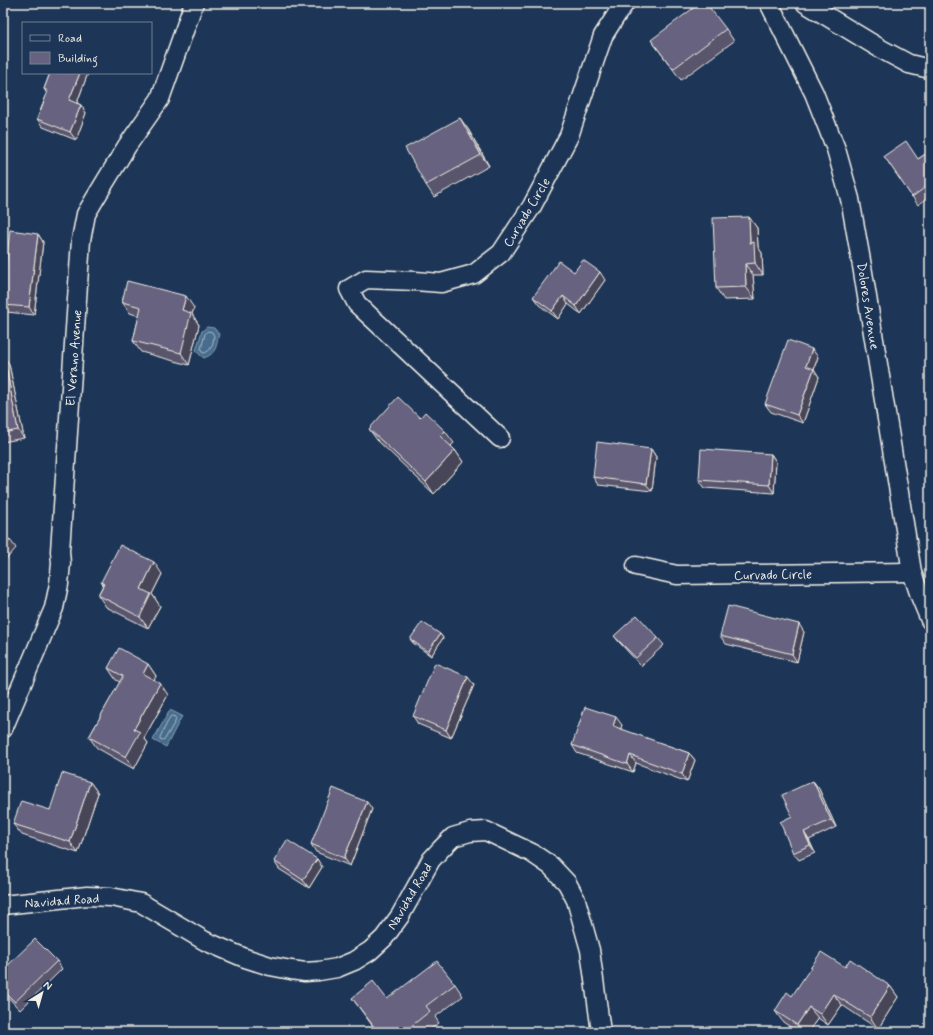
<svg xmlns="http://www.w3.org/2000/svg" width="933" height="1035" font-family="Mynerve,sans-serif">
<rect width="100%" height="100%" fill="#1d3557"/>
<filter id="ink" filterUnits="userSpaceOnUse"><feTurbulence type="fractalNoise" baseFrequency=".025" numOctaves="2"/><feDisplacementMap in="SourceGraphic" scale="8" xChannelSelector="R" yChannelSelector="G"/><feConvolveMatrix kernelMatrix="1 2 1 2 8 2 1 2 1" color-interpolation-filters="sRGB"/></filter>
<g filter="url(#ink)">
<!-- water -->
<g fill="#466c8e" stroke="#8ca1b2">
<path d="M207,327L214,328L219,334C216,346 217,353 204,358L200,355L196,350L202,331Z"/>
<path d="M170,710L182,716L166,747L153,740Z"/>
</g>
<g fill="none" stroke-linecap="round" stroke-linejoin="round">
<!-- shore -->
<g stroke="#aebcc4" stroke-width="1">
<path d="M208,331L212,332L214,336C213,343 212,351 204,353L202,352L201,349L205,334Z"/>
<path d="M172,716L175,717L176,720L165,739L162,740L160,739V737L170,717Z"/>
</g>
<!-- minor casing -->
<g stroke="#f4f1e8" stroke-width="21">
<g id="minor">
<path d="M769,3L814,93L836,149L850,199L862,266L912,572L920,596L930,620"/>
<path d="M805,3L881,49L909,64L930,69"/>
<path d="M500,438L357,304L349,289L366,279L415,281L441,283L474,274L501,253L532,206L569,136L603,36L617,14L625,3"/>
<path d="M636,566L677,575L912,572"/>
<path d="M3,729L54,608L59,584L61,563L60,551L81,240L86,214L96,197L127,146L160,99L194,3"/>
<path d="M3,905L87,896L111,897L141,903L205,941L245,958L270,966L291,970L305,972L319,971L337,968L354,961L370,951L384,938L400,916L431,860L441,849L453,837L470,832L486,831L532,853L551,866L567,883L576,900L590,950L601,1032"/>
</g>
</g>
<!-- minor -->
<use href="#minor" stroke="#1d3557" stroke-width="18"/>
</g>
<!-- wall -->
<g fill="#58546d" stroke="#f4f1e8">
<path d="M726,29L734,41L681,80L651,40Z"/>
<path d="M50,73H88L77,103L81,105L86,113L76,140L43,127L37,119L47,94L44,89Z"/>
<path d="M468,129L489,166L434,197L426,185Z"/>
<path d="M930,151V196L918,205L884,156L918,159Z"/>
<path d="M749,217L757,228L758,247L762,253L763,275H753L755,299L724,300L716,288Z"/>
<path d="M38,234L43,242L34,315L7,312L3,307V290Z"/>
<path d="M574,272L605,280L581,314L568,304L558,319L539,305L533,297Z"/>
<path d="M122,302L194,308L192,314L199,325L189,365L141,352L133,341L139,316L130,313Z"/>
<path d="M3,356L9,364L24,438L3,442Z"/>
<path d="M818,357L814,369L819,377L803,423L771,412L765,404Z"/>
<path d="M420,418L445,431L454,443L451,446L455,450L463,462L434,494L377,440L369,429Z"/>
<path d="M651,449L656,457L652,491L598,485L593,477Z"/>
<path d="M771,454L776,462L774,493L705,488L699,480Z"/>
<path d="M162,574L152,594L160,606L148,628L106,607L98,595L103,585L101,582Z"/>
<path d="M804,632L797,662L726,644L720,636Z"/>
<path d="M440,634L443,638L431,656L413,643L410,639Z"/>
<path d="M614,636L658,638L664,645L641,666L620,643Z"/>
<path d="M148,664L156,676L154,680L168,695L144,738L148,743L134,769L97,748L89,737L120,682L116,680L108,668Z"/>
<path d="M474,685L451,738L418,724L413,716Z"/>
<path d="M622,725L620,729L689,753L695,760L687,782L636,763L633,772L577,753L572,745Z"/>
<path d="M813,781L819,789L836,827L809,840L815,853L799,860L793,853L792,816Z"/>
<path d="M90,782L98,793L78,853L22,835L13,824L50,810Z"/>
<path d="M372,809L350,866L316,852L311,844Z"/>
<path d="M317,859L322,867L309,888L279,869L274,861Z"/>
<path d="M57,961L62,969L20,1010L3,992V970Z"/>
<path d="M845,967L890,986L898,997L878,1029L842,1005L828,1025L818,1018L808,1032H798L783,1022L775,1011L792,996Z"/>
<path d="M455,984L463,996L435,1017L439,1023L427,1032H377L352,998L387,999Z"/>
</g>
<!-- shaded-wall -->
<g fill="#474559" stroke="#f4f1e8">
<path d="M80,73H88L75,108L69,100Z"/>
<path d="M81,105L86,113L76,140L70,132Z"/>
<path d="M460,118L468,129L489,166L481,155Z"/>
<path d="M749,217L757,228L758,247L762,253L763,275L755,263L750,243Z"/>
<path d="M38,234L43,242L34,315L29,307Z"/>
<path d="M745,264L753,275L755,299L746,287Z"/>
<path d="M600,272L605,280L581,314L576,306Z"/>
<path d="M186,296L194,308L192,314L199,325L189,365L181,353L182,310Z"/>
<path d="M563,296L568,304L558,319L552,311Z"/>
<path d="M812,349L818,357L812,374L806,366Z"/>
<path d="M4,356L9,364L24,438L18,430Z"/>
<path d="M814,369L819,377L803,423L797,415Z"/>
<path d="M651,449L656,457L652,491L646,484Z"/>
<path d="M455,450L463,462L434,494L426,482Z"/>
<path d="M771,454L776,462L774,493L769,485Z"/>
<path d="M10,540L16,548L3,563V548Z"/>
<path d="M154,562L162,574L152,594L160,606L148,628L140,617L141,589Z"/>
<path d="M799,624L804,632L797,662L792,654Z"/>
<path d="M440,634L443,638L431,656L428,652Z"/>
<path d="M148,664L156,676L151,685L143,674Z"/>
<path d="M468,677L474,685L451,738L446,730Z"/>
<path d="M160,683L168,695L144,738L148,743L134,769L126,757L134,729Z"/>
<path d="M616,717L622,725L619,734L613,726Z"/>
<path d="M689,753L695,760L687,782L682,774Z"/>
<path d="M630,755L636,763L633,772L627,764Z"/>
<path d="M813,781L819,789L836,827L831,820Z"/>
<path d="M90,782L98,793L78,853L70,842Z"/>
<path d="M367,802L372,809L350,866L344,858Z"/>
<path d="M804,832L809,840L815,853L810,845Z"/>
<path d="M317,859L322,867L309,888L303,880Z"/>
<path d="M890,986L898,997L878,1029L870,1017Z"/>
<path d="M833,994L842,1005L828,1025L820,1014Z"/>
<path d="M809,1007L818,1018L808,1032H802L797,1025Z"/>
</g>
<!-- building -->
<g fill="#66627f" stroke="#f4f1e8">
<path d="M700,3H706L726,29L673,69L651,40Z"/>
<path d="M50,73H80L69,100L81,105L70,132L37,119L48,91L44,89Z"/>
<path d="M460,118L481,155L426,185L405,148Z"/>
<path d="M906,141L918,159L930,151V184L912,197L884,156Z"/>
<path d="M749,217L750,243L754,242L755,263L745,264L746,287L716,288L713,218Z"/>
<path d="M10,230L38,234L29,307L3,305V290Z"/>
<path d="M583,260L600,272L576,306L563,296L552,311L533,297L559,261L574,272Z"/>
<path d="M127,281L186,296L182,310L191,313L181,353L133,341L141,307L122,302Z"/>
<path d="M788,340L812,349L806,366L814,369L797,415L765,404Z"/>
<path d="M3,356H4L18,430L3,433Z"/>
<path d="M398,397L420,418L425,412L445,431L440,436L455,450L426,482L369,429Z"/>
<path d="M597,442L651,449L646,484L593,477Z"/>
<path d="M701,449L771,454L769,485L699,480Z"/>
<path d="M3,534L10,540L3,548Z"/>
<path d="M120,545L154,562L141,589L151,594L140,617L98,595L104,584L101,582Z"/>
<path d="M728,606L799,624L792,654L720,636Z"/>
<path d="M637,615L658,638L636,658L614,636Z"/>
<path d="M422,622L440,634L428,652L410,639Z"/>
<path d="M119,648L148,664L143,674L160,683L134,729L140,732L126,757L89,737L123,676L108,668Z"/>
<path d="M435,663L468,677L446,730L413,716Z"/>
<path d="M585,707L616,717L613,726L689,753L682,774L630,755L627,764L572,745Z"/>
<path d="M62,773L90,782L70,842L13,824L21,801L50,810Z"/>
<path d="M813,781L831,820L804,832L810,845L793,853L780,822L792,816L782,795Z"/>
<path d="M333,788L367,802L344,858L311,844Z"/>
<path d="M287,840L317,859L303,880L274,861Z"/>
<path d="M35,939L57,961L15,1002L3,990V970Z"/>
<path d="M821,952L845,967L850,959L890,986L870,1017L833,994L820,1014L809,1007L797,1025L775,1011L787,992L792,996Z"/>
<path d="M437,961L455,984L426,1006L430,1011L404,1032H403L399,1027L393,1032H378L352,998L373,981L387,999Z"/>
</g>
</g>
<g text-anchor="middle" stroke-width="4" stroke-linejoin="round" paint-order="stroke">
<!-- street labels -->
<g font-size="13" fill="#f4f1e8" stroke="#1d3557">
<text transform="translate(526 212) rotate(-59)" y="5">Curvado Circle</text>
<text transform="translate(869 306) rotate(81)" y="5">Dolores Avenue</text>
<text transform="translate(73 358) rotate(-86)" y="5">El Verano Avenue</text>
<text transform="translate(773 574) rotate(-1)" y="5">Curvado Circle</text>
<text transform="translate(409 896) rotate(-59)" y="5">Navidad Road</text>
<text transform="translate(62 900) rotate(-4)" y="5">Navidad Road</text>
</g>
</g>
<!-- margin -->
<rect width="933" height="1035" fill="none" stroke="#1d3557" stroke-width="16"/>
<rect x="8" y="8" width="917" height="1019" fill="none" stroke="#f4f1e8" stroke-width="1.5" filter="url(#ink)"/>
<!-- legend -->
<rect x="22" y="22" width="130" height="52" fill="#1d3557" stroke="#738091"/>
<rect x="30" y="35" width="20" height="6" fill="#1d3557" stroke="#738091"/>
<text x="58" y="42" font-size="12" fill="#f4f1e8">Road</text>
<rect x="30" y="52" width="20" height="12" fill="#66627f" stroke="#738091"/>
<text x="58" y="62" font-size="12" fill="#f4f1e8">Building</text>
<!-- north arrow -->
<g transform="translate(42 993) rotate(37)" stroke="#1d3557" stroke-width="3" paint-order="stroke">
<path d="M0-3L7 15L0 10L-7 15Z" fill="#f4f1e8"/>
<text y="-6" font-size="11" font-weight="bold" text-anchor="middle" fill="#f4f1e8">N</text>
</g>
</svg>
